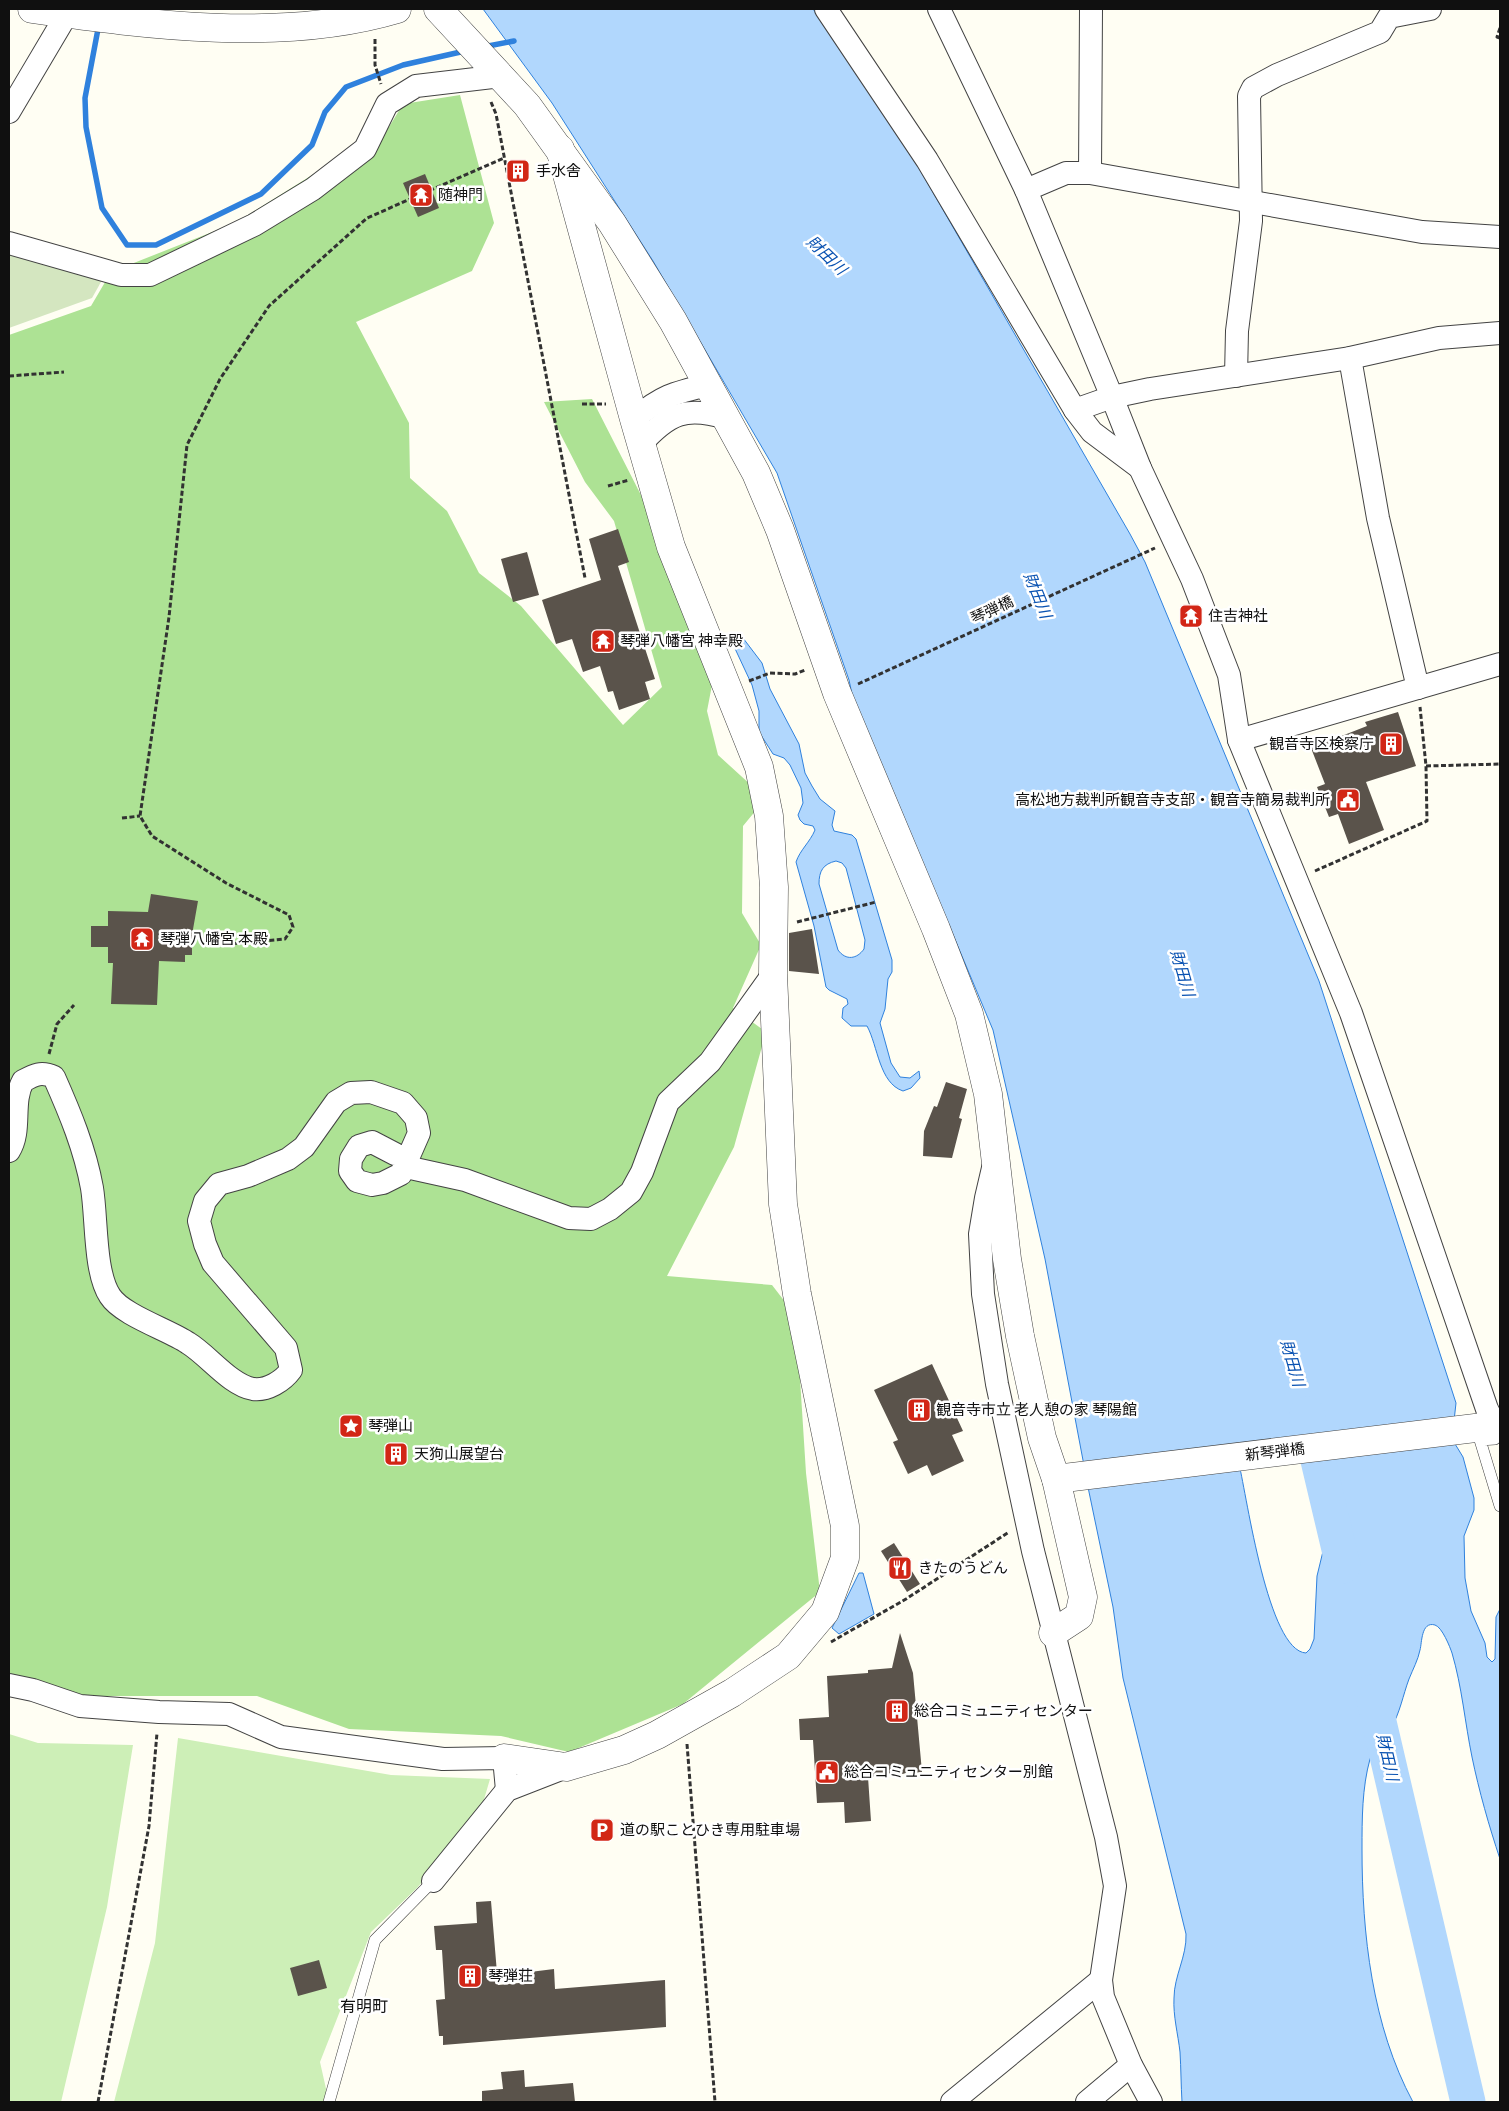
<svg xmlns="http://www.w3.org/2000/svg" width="1509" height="2111" font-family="Literata,'Noto Sans JP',serif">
<rect width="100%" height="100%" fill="#fffef3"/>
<!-- green -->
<g fill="#cdefb7">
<path d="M9,1734L38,1743L133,1745L107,1907L61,2102H9Z"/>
<path d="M178,1738L391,1775L490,1779L480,1813L417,1888L371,1932L320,2062L329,2102H114L155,1943Z"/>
</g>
<!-- forest -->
<path fill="#ade294" d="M460,95L494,223L472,271L356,322L409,423L410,478L447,511L479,573L521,606L623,725L662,687L614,521L585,482L544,402L592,399L643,499L660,553L712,685L707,711L718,755L752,786L757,809L743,826L742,913L761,945L733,1008L766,1032L734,1147L667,1276L772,1285L796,1316L806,1473L820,1592L683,1704L569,1752L501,1736L349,1729L257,1696H78L9,1677V335L91,306L111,272L235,223L389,127L403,104Z"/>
<!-- cemetery -->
<path fill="#d4e6c0" d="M9,248L106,273L92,298L9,328Z"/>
<!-- water -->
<g fill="#b1d7fd" stroke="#2f81dd" fill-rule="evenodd">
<path d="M483,9H813L893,123L1130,534L1145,562L1319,981L1456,1403L1452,1439L1463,1457L1474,1498V1510L1464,1536L1465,1578L1471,1611L1485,1643L1487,1657L1492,1662L1495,1659L1496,1617L1500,1609V1859C1489,1826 1479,1791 1472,1757C1465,1723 1462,1687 1452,1653C1450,1647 1442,1627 1435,1625C1421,1621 1422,1643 1420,1650C1418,1660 1413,1669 1409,1679C1403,1695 1400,1713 1391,1728C1385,1740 1373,1745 1370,1759C1362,1788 1362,1819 1362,1849C1362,1934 1372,2026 1413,2102H1182C1181,2086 1181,2068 1180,2052C1178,2034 1173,2016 1174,1998C1174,1976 1187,1956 1186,1934L1123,1678L1113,1607L1089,1492L1045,1259L993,1030L852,694L849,680L777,473L653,261L552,103ZM1329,1454L1333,1510L1317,1576L1314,1639L1310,1649L1306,1653C1268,1651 1247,1497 1239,1464Z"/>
<path d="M743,638L762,663L770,689L799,744L805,773L812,786L820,799L835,811L832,825L834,831L852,835L856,839L892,960V972L888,979L885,1009L880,1023L891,1063L900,1077L910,1078L919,1071L920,1078L911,1088L903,1091C879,1083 878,1046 867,1026H851L842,1018L843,1008L848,1004L847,999L829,990L826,987L814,926L796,862C800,850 810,842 815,830L813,826L804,824L800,820L798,815L803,803L801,788L790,765L784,758L773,754L759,732V711L752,685L731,640ZM836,861L842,863L846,868L865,940L864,949C857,959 846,961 838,950L819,884C819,871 823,864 836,861Z"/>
<path d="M859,1573H863L874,1614L839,1634L832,1628Z"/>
</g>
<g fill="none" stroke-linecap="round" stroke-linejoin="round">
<!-- stream -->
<g stroke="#2f81dd" stroke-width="5.5">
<path d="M98,29L85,98L86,127L102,208L127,245H156L261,194L312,145L325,112L346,87L403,65L465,51"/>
<path d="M483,47L514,41"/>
</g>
<!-- river -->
<g stroke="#b1d7fd" stroke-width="35">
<path d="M1307,1414L1343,1566"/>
<path d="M1372,1692L1468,2102"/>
</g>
</g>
<!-- building -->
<g fill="#5a534b">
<path d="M425,174L439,208L418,217L403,183Z"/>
<path d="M618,529L629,562L618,566L655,679L645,682L650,699L619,710L613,691L608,692L600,666L583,672L572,639L556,644L542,600L601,580L589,539Z"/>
<path d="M527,552L539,595L513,602L501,559Z"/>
<path d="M1398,712L1416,766L1366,782L1384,830L1349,844L1338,814L1329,817L1317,787L1325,784L1311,748L1367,726L1365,722Z"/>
<path d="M151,894L198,901L192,935V955H185V962L159,961L157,1005L111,1004L113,963H108V947H91V926H108V911L148,912Z"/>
<path d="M812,929L819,974L789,971V933Z"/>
<path d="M946,1082L967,1089L959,1118L962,1119L952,1158L923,1156L924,1131L934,1106L937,1107Z"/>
<path d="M932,1364L963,1431L952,1435L964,1461L932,1476L927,1465L908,1474L893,1442L898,1440L874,1390Z"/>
<path d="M390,1444H401L407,1454L401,1464H390L385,1454Z"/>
<path d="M894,1543L920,1584L907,1592L881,1551Z"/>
<path d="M900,1633L913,1673L922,1772L868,1777L871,1821L845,1823L844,1802L817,1803L813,1740H800L799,1719L829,1717L827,1676L868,1673V1670L892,1668Z"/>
<path d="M491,1901L498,1985L530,1982V1972L554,1969L555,1989L665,1980L666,2027L443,2045V2036H439L436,2000L445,1999L442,1950H436L434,1926L477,1923L476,1902Z"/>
<path d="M319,1960L327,1988L298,1996L290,1968Z"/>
<path d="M524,2070L525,2087L573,2083L575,2102H482V2091L503,2089L501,2072Z"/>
</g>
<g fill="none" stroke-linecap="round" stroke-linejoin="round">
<!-- service casing -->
<g stroke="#434343" stroke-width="12">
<g id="service">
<path d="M1495,1439L1480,1440L1500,1506"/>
<path d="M329,2102L375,1940L433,1881"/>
</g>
</g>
<!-- minor casing -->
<g stroke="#434343" stroke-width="24">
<g id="minor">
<path d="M826,9L927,160L1075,410L1112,397L1150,389L1350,358L1439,338L1500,333"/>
<path d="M939,9L1026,190L1112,397L1140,468L1192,579L1229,675L1239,740L1351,1013L1487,1409L1495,1425"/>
<path d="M9,112L67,14"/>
<path d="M1090,173L1091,9"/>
<path d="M1026,190L1066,173H1090L1422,232L1500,237"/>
<path d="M9,243L121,275H150L254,225L313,189L365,149L387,104L416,86L501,76"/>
<path d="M1350,358L1378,518L1418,688"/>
<path d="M1236,376L1237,331L1251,221L1249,96L1253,88L1277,75L1380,32L1389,17L1430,9"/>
<path d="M1075,410L1092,432L1140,468"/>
<path d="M634,419C662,396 673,393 708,385"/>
<path d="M641,444C669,413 686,406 726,418"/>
<path d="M1239,740L1500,664"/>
<path d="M9,1151C22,1130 11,1103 23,1081C34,1075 41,1071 54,1077C70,1113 85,1149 92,1188C97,1218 94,1272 110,1296C122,1315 169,1330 188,1343C208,1355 230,1385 253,1389C267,1391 283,1381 291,1370L286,1348L213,1263L205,1244L199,1221L205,1201L219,1184L248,1176L288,1159L304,1147L336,1102L351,1093L371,1092L403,1103L416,1118L419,1133L401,1174L383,1183L372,1185L357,1181L350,1171L351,1159L359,1146L372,1142L395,1154"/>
<path d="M993,1168L986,1198L980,1234L983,1294L997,1384L1033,1551L1106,1837L1115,1886L1101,1980L1103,1997L1131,2065L1151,2102"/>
<path d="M415,1169L465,1180L569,1218L591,1219L610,1209L631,1192L642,1172L668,1102L710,1062L773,974"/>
<path d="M9,1685L33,1690L80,1706L159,1712L229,1714L281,1737L443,1759L504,1758L507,1790"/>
<path d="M433,1881L507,1790L566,1767"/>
<path d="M952,2102L1101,1980"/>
<path d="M1087,2102L1131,2065"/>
</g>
</g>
<!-- tertiary casing -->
<g stroke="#434343" stroke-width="29">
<g id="tertiary">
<path d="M32,9C148,25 283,43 397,9"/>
<path d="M438,9L527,105L612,223L673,321L726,418L756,473L780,530L837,693L936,929L969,1014L988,1094L1007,1259L1020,1336L1042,1438L1056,1479L1083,1597L1079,1616L1053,1633"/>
<path d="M1056,1479L1500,1425"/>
<path d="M504,1758L566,1767L624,1750L657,1735L732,1693L788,1656L825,1612L845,1558V1526L797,1294L783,1204L773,974L774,887L769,816L759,767L671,547L634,419L560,149"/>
</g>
</g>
<!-- path -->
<g stroke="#323232" stroke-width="3" stroke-dasharray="5 2.5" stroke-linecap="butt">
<path d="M1500,28L1497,37L1500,38"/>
<path d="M375,39V65L381,84"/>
<path d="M491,102L496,114L585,578"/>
<path d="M9,376L64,372"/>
<path d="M582,404H606"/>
<path d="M608,486L629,480"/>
<path d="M749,681L770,673L795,674L805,670"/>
<path d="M858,684L1155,548"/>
<path d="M1426,766L1500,764"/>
<path d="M122,818L140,816"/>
<path d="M1315,871L1427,821L1426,766L1420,707"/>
<path d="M797,922L876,902"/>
<path d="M217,945L285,939L293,927L289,915L226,883L152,836L140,816L169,617L187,445L220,379L269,306L367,218L504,158"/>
<path d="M49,1054L57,1024L74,1005"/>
<path d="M831,1642L906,1599L1009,1532"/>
<path d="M687,1744L715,2102"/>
<path d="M98,2102L149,1826L157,1733"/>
</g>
<!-- service -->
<use href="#service" stroke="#fff" stroke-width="11"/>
<!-- minor -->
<use href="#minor" stroke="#fff" stroke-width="22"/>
<!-- tertiary -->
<use href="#tertiary" stroke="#fff" stroke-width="28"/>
</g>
<!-- icons -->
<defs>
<g id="building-square" transform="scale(1.25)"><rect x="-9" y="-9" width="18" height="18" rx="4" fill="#d22616" stroke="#fff"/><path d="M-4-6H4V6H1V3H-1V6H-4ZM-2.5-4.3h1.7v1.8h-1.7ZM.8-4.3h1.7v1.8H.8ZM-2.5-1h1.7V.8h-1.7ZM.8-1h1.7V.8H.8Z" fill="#fff"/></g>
<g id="temple-square" transform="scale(1.25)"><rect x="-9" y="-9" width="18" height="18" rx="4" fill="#d22616" stroke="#fff"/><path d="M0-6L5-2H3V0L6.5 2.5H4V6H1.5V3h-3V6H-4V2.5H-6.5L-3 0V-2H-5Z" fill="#fff"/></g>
<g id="civic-square" transform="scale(1.25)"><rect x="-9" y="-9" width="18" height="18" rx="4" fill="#d22616" stroke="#fff"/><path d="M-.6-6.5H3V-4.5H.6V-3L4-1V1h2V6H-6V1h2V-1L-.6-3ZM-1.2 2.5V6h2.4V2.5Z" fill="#fff"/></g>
<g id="sight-square" transform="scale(1.25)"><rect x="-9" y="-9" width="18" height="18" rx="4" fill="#d22616" stroke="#fff"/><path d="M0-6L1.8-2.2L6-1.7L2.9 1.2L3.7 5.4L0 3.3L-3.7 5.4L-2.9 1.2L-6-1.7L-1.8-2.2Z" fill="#fff"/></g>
<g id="restaurant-square" transform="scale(1.25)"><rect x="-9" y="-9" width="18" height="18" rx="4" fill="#d22616" stroke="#fff"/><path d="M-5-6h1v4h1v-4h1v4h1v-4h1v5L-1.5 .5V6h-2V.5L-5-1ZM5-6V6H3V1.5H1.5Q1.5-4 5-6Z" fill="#fff"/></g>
<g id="parking-square" transform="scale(1.25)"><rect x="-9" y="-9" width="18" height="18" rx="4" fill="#d22616" stroke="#fff"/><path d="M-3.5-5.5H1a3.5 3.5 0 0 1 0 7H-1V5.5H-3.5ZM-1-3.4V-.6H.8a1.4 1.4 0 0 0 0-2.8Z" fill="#fff"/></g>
</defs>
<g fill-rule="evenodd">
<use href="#building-square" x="518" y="171"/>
<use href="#temple-square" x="421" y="195"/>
<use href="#temple-square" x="1191" y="616"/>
<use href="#temple-square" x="603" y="641"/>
<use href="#building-square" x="1391" y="744"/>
<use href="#civic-square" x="1348" y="800"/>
<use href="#temple-square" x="142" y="939"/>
<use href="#building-square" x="919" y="1410"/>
<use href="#sight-square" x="351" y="1426"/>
<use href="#building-square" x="396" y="1454"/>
<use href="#restaurant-square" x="900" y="1568"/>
<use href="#building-square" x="897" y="1711"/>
<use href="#civic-square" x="827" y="1772"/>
<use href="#parking-square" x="602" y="1830"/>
<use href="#building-square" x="470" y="1976"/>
</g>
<g text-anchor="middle" stroke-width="5" stroke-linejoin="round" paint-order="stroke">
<!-- poi labels -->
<g font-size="15" fill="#101010" stroke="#fff" text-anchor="start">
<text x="536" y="176">手水舎</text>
<text x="438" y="200">随神門</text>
<text x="1208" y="621">住吉神社</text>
<text x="620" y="646">琴弾八幡宮 神幸殿</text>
<text x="1374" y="749" text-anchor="end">観音寺区検察庁</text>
<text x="1330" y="805" text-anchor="end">高松地方裁判所観音寺支部・観音寺簡易裁判所</text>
<text x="160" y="944">琴弾八幡宮 本殿</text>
<text x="936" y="1415">観音寺市立 老人憩の家 琴陽館</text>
<text x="368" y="1431">琴弾山</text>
<text x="414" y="1459">天狗山展望台</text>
<text x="918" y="1573">きたのうどん</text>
<text x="914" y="1716">総合コミュニティセンター</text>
<text x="844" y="1777">総合コミュニティセンター別館</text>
<text x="620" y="1835">道の駅ことひき専用駐車場</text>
<text x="488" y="1981">琴弾荘</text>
</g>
<!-- street labels -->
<g font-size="15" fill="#101010" stroke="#fff">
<text transform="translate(992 610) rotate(-25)" y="5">琴弾橋</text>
<text transform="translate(1275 1452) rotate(-7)" y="5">新琴弾橋</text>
</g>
<!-- water labels -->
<g font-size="16" font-style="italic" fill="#0952b2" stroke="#fff">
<text transform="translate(827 255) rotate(44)" y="6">財田川</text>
<text transform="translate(1038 595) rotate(68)" y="6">財田川</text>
<text transform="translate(1183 973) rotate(74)" y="6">財田川</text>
<text transform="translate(1293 1363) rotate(74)" y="6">財田川</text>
<text transform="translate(1388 1757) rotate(77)" y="6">財田川</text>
</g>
<!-- neighbourhood labels -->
<g font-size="16" fill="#101010" stroke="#fff">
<text x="364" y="2012">有明町</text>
</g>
</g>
<!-- border -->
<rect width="1509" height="2111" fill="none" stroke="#101010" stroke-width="20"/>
</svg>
